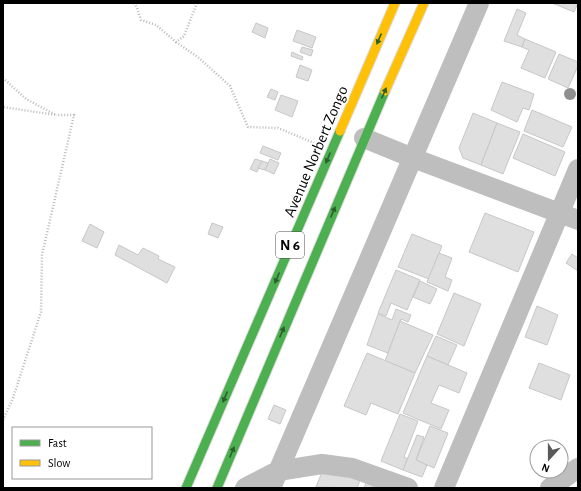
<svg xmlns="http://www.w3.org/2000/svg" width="581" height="491" font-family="'Alegreya Sans',sans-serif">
<rect width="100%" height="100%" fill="#fff"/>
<!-- building -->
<g fill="#dfdfdf" stroke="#c7c7c7">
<path d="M552,3H578L574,12Z"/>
<path d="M517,9L526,13L517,35L525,39L522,47L504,41Z"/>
<path d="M256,23L268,28L265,38L252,32Z"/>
<path d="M297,30L316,37L312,48L293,41Z"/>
<path d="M525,39L556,52L545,78L521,68L529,50L522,47Z"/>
<path d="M302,47L313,50L311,56L300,52Z"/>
<path d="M292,52L303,57L302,60L291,56Z"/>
<path d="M559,54L578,62V66L568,88L548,79Z"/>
<path d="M300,65L312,70L308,81L296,77Z"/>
<path d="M502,82L534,94L529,110L523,108L517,122L491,110Z"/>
<path d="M271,89L278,92L275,100L267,97Z"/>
<path d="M281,95L298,101L292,117L275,110Z"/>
<path d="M532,110L572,127L563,147L524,131Z"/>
<path d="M473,113L497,123L481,165L463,158L459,148Z"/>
<path d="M497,123L520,132L503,174L481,165Z"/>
<path d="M523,134L565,152L555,176L513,158Z"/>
<path d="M263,146L281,153L278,160L260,153Z"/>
<path d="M255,159L262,161L257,172L250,169Z"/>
<path d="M270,159L279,163L274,174L265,170Z"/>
<path d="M262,161L268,163L265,170L258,168Z"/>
<path d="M485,213L534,232L518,272L469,252Z"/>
<path d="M212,223L223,227L218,238L208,234Z"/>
<path d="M90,224L104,232L97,248L82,241Z"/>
<path d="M412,234L442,246L429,279L398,267Z"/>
<path d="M119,245L138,255L143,248L159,256L158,259L175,267L167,283L115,255Z"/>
<path d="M439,253L452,258L445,277L452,280L448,291L427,282Z"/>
<path d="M572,254L578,258V271L566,263Z"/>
<path d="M396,270L420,280L407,310L391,303L386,316L378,313Z"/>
<path d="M420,281L437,289L430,304L413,297Z"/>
<path d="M454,293L481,304L464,346L437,334Z"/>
<path d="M537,306L558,315L547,345L525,337Z"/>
<path d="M396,309L411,315L408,322L401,319L388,353L367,345L378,314L392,320Z"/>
<path d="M400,321L433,335L415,373L385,361Z"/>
<path d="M436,336L457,345L448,365L427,356Z"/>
<path d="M367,353L415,373L398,414L371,403L366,415L344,406Z"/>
<path d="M427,356L467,373L459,393L439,385L431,403L449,410L441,429L403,413Z"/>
<path d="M539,363L570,375L561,400L529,388Z"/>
<path d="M274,405L286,410L280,424L268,419Z"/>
<path d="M400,414L418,421L404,457L408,459L403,470L381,461Z"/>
<path d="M430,426L448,433L434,468L416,460Z"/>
<path d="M417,435L424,437L416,460L427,465L422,477L403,470Z"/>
<path d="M324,467L360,480L357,488L316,487Z"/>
<path d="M366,483L378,488H364Z"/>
</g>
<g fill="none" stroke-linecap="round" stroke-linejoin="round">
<!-- fast casing -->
<g stroke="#dbdbdb" stroke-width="11">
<g id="fast">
<path d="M186,488L340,131"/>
<path d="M217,488L385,91"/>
</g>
</g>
<!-- slow casing -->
<g stroke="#dbdbdb" stroke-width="11">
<g id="slow">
<path d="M385,91L424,3"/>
<path d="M340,131L395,3"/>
</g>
</g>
<!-- path -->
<g stroke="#b9b9b9" stroke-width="2.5" stroke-dasharray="1 2" stroke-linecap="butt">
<path d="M134,3L137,8L141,20L156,25L176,42L184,36L197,3"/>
<path d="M176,42L199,58L230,86L248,127L278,128L314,143"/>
<path d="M3,78L26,99L56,115L3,107"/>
<path d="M3,420L13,398L41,312L42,255L74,115H56"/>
</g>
<!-- street -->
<g stroke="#bebebe" stroke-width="20">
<path d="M364,138L413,158L578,220"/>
<path d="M245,488L278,471L322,464L352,468L408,488"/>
<path d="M271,488L479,3"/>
<path d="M444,488L578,169"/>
<path d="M550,488L578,468"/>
</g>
<!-- fast -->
<use href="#fast" stroke="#4caf50" stroke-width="9"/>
<!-- slow -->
<use href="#slow" stroke="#ffc107" stroke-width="9"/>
</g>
<!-- trees -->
<circle fill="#8f8f8f" cx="570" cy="94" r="6"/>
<!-- one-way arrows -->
<defs><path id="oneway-solid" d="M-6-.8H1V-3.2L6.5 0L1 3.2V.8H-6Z"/></defs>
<g fill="#2a602c">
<use href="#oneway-solid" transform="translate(379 39) rotate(113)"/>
<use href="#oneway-solid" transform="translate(384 93) rotate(-66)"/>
<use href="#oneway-solid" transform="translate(328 158) rotate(113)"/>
<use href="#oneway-solid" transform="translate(333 212) rotate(-67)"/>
<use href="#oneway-solid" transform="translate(277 278) rotate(113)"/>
<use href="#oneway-solid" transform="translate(282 332) rotate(-67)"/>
<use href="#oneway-solid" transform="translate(225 397) rotate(113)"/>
<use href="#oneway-solid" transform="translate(232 452) rotate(-67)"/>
</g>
<g text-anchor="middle" stroke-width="4" stroke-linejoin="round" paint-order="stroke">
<!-- shield labels -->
<rect fill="#fff" stroke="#4c4c4c" stroke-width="1" x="276" y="232" width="28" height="26" rx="3"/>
<g font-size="15" font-weight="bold" fill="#000">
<text x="290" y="250">N 6</text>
</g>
<!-- street labels -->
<g font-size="16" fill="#000" stroke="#fff">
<text transform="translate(315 151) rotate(-67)" y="6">Avenue Norbert Zongo</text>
</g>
</g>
<!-- border -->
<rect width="581" height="491" fill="none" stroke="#000000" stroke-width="8"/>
<!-- legend -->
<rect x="12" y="427" width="140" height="52" fill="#ffffff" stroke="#999999"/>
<rect x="20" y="440" width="20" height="6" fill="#4caf50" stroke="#999999"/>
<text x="48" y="447" font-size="12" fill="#000000">Fast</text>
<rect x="20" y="460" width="20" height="6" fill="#ffc107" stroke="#999999"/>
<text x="48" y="467" font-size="12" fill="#000000">Slow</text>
<!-- north arrow -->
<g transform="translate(549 459) rotate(201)"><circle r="19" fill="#ffffff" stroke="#999999"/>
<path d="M0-3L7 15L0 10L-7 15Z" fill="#595959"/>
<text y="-6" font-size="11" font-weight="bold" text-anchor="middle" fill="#000000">N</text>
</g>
</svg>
